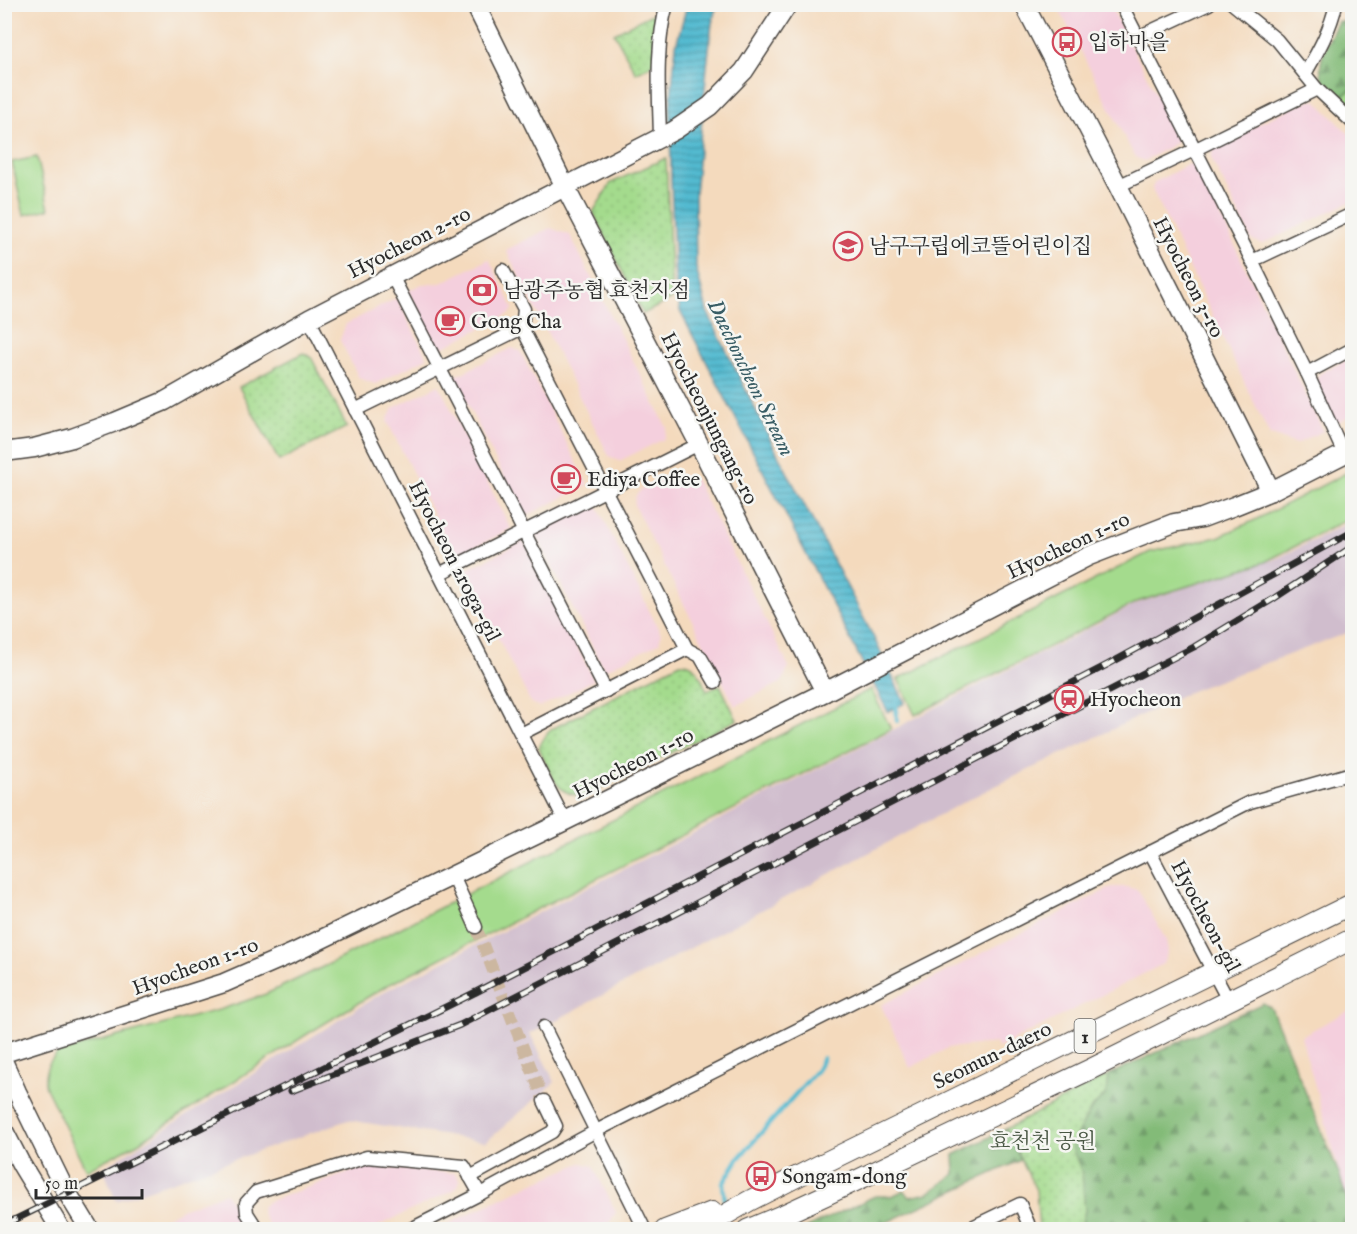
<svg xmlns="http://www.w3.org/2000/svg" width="1357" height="1234" font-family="'IM FELL English','Noto Serif KR',serif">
<defs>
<pattern id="forest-firs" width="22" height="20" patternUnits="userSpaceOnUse" patternTransform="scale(1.5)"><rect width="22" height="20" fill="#83bb78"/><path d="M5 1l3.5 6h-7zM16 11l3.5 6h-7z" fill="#6b9863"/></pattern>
<pattern id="park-dots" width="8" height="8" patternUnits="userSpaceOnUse" patternTransform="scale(1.5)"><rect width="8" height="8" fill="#a4db8d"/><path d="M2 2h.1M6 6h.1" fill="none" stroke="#8dbc7a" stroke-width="1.8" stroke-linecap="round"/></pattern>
<pattern id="water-rules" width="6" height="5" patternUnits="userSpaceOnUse" patternTransform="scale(1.5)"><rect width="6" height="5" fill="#52bad0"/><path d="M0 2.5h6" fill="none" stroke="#4497a9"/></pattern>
</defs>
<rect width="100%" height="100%" fill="#f6f6f2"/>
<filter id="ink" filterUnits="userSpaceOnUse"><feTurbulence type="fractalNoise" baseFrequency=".0167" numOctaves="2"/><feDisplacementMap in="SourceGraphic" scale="12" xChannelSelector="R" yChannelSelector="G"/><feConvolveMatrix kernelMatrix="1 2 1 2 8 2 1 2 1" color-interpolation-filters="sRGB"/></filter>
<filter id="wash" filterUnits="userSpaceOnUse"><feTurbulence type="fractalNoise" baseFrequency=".008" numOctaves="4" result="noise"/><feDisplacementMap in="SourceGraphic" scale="24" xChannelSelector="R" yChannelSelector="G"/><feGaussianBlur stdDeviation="1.35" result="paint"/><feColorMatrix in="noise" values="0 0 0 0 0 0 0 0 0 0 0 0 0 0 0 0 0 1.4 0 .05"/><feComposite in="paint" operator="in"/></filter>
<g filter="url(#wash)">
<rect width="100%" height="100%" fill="#f4dabd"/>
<!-- built -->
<g fill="#f4cfdd">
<path d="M1057,5H1110L1178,136L1176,143L1144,161L1135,157Z"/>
<path d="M1308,100H1316L1352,137V201L1262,244L1251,239L1211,158L1214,145Z"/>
<path d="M1189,164L1198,168L1323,431L1296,444L1272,435L1270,436L1152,189L1155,182Z"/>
<path d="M550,228L570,235L667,428L664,439L619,461L609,456L506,250Z"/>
<path d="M489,259L513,308L511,313L438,350L408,291L422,284L441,283Z"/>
<path d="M397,298L427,358L375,384L359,378L340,340L346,324Z"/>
<path d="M512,348L520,351L588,485L524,517L454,377Z"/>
<path d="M1352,357V415L1332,425L1314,386L1319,374Z"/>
<path d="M439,385L511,529L455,557L387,421L393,408Z"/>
<path d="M673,473L695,479L789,667L782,682L735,706L634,505L636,495L642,489Z"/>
<path d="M595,502L661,634L659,643L604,670L535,532Z"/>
<path d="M524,541L594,680L540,707L531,703L464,571Z"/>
<path d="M1112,887H1127L1138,890L1166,940L1168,951L1163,964L998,1048L996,1043L948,1048L910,1068L881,1005Z"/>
<path d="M1352,1009V1229H1351L1349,1207L1301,1036Z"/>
<path d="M581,1163L593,1166L616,1212L606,1229H437L529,1185Z"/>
<path d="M367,1166L455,1173L460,1180L458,1186L454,1190L372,1229H271L263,1217L262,1207L267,1202Z"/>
<path d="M225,1193L248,1229L150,1230L148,1227L184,1208Z"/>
</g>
<!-- railway -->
<path fill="#d0bdcd" d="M1352,521V631L1191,691L975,796L530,1034L555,1082L486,1142L348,1120L116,1201L103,1168L385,991L595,884L1138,603L1274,560Z"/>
<!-- grass -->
<g fill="#a4db8d" stroke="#68835c" stroke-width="1.5">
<path d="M1352,89V112L1339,98Z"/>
<path d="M37,157L49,209L24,215L12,162Z"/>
<path d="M1352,470V517L1265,562L1137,602L915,715L898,679L1150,552L1218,537L1253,521Z"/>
<path d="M871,689L891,729L386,986L309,1033L138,1143L86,1170L46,1088C42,1074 48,1061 59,1052L222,1009L266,994L329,964Z"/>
</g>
<!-- forest -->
<g fill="url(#forest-firs)" stroke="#577352" stroke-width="1.5">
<path d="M1338,21L1352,22V89L1339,98C1334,93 1326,86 1323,80C1314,64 1331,36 1338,21Z"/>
<path d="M1263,1003L1271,1008L1340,1176L1349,1207L1351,1229H1080L1085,1211L1071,1145L1091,1109L1106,1094L1108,1075Z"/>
<path d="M1006,1129L1021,1160L872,1229H804L875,1196H892L904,1190L910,1197L928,1193L955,1174L954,1155Z"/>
</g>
<!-- park -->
<g fill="url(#park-dots)" stroke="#68835c" stroke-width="1.5">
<path d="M658,11L655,63L636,73L614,33Z"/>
<path d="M666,158L672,299L643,314L593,212L611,183Z"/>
<path d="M303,353L311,357L347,427L279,461L239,387Z"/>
<path d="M680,663C697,661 701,679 707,691L720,685L737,720L586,795C555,799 550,771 539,748C542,740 545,735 552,729Z"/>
<path d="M1108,1075L1106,1094L1091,1109L1071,1145L1082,1173L1085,1211L1080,1229H1039L1036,1190L1006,1129Z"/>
</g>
<!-- water -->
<path fill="url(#water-rules)" stroke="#3e727e" stroke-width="1.5" d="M687,5H717L712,23L707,67L695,194L696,268L707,311L772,443L873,636L905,703L888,712L680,311L675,278L671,180L670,108L676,45Z"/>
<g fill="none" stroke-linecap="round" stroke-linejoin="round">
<!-- stream -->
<g stroke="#52bad0" stroke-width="4.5">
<path d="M896,702L897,721"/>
<path d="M726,1209L723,1184L738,1159L817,1070L823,1058"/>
</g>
</g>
</g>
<g filter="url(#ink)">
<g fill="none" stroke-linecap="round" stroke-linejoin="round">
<!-- street-tunnel -->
<path stroke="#ccb7a0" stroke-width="12" stroke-dasharray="12 6" stroke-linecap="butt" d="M476,927L544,1101"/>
<!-- street casing -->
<g stroke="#494541" stroke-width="15">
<g id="street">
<path d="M1121,4L1252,261L1307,373L1352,349"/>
<path d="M1233,4L1277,40L1317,89L1352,122"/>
<path d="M1138,37L1209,4"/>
<path d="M1305,74C1317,53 1331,29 1336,4"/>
<path d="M660,137C659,94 655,47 667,4"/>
<path d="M1118,186L1196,149L1317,89"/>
<path d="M1252,261L1352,214"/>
<path d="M503,270L524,309L522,328"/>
<path d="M392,276L606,691"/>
<path d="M309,319L565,821"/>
<path d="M1307,373L1344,454"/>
<path d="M355,410L522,328L687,649L521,734"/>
<path d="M439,574L699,444"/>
<path d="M687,649L700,656L715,682"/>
<path d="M1150,852L1228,1000"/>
<path d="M453,876L476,927"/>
<path d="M544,1027L645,1230"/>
<path d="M470,1177L552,1132L556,1126L544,1101"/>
<path d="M258,1230L247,1213L246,1203L256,1192L367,1157L464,1166L480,1194"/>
<path d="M409,1230L480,1194L596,1131L1250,802L1352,773"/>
<path d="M966,1230L1020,1204L1028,1223L1027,1230"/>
</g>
</g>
<!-- secondary casing -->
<g stroke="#494541" stroke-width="21">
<g id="secondary">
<path d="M475,4L565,187L699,444L825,692"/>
<path d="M1024,4L1118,186L1271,491"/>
<path d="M4,452L34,448L72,438L115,422L165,401L309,319L675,130L710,106L744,71L788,4"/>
<path d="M4,1053L224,983L293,953L565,821L825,692L1089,556L1174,523L1202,518L1234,506L1271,491L1352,450"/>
<path d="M4,1063L17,1092L62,1184L90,1230"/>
<path d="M4,1131L21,1164L61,1230"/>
</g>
</g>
<!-- primary casing -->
<g stroke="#494541" stroke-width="22">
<g id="primary">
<path d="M665,1230L712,1212"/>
<path d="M699,1230L749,1201L818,1166L1352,904"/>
<path d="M747,1230L785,1214L826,1195L1091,1069L1352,939"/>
</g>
</g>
<!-- street -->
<use href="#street" stroke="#fff" stroke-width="12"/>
<!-- secondary -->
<use href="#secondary" stroke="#fff" stroke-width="18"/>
<!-- primary -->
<use href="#primary" stroke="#fff" stroke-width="20"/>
<!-- rail casing -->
<g stroke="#2b2b2b" stroke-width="7">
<g id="rail">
<path d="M291,1091L460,1025L1194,647L1273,599L1352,547"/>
<path d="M4,1225L476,992L1107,665L1352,532"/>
</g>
</g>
<!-- rail -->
<use href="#rail" stroke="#f6f6f2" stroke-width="4.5" stroke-dasharray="14" stroke-linecap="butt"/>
</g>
</g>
<!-- icons -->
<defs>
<g id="bus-ring" transform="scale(1.5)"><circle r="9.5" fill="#f6f6f2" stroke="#d1495b" stroke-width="1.5"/><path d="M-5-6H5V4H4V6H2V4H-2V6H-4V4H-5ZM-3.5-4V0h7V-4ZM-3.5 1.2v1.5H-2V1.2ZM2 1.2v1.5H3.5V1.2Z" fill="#d1495b"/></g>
<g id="school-ring" transform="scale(1.5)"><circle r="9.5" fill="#f6f6f2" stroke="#d1495b" stroke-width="1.5"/><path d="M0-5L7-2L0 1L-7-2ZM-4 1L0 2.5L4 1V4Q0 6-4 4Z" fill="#d1495b"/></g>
<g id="bank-ring" transform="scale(1.5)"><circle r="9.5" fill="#f6f6f2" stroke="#d1495b" stroke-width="1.5"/><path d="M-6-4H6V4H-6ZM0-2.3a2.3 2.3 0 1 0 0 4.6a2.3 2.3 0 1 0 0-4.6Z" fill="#d1495b"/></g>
<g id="cafe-ring" transform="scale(1.5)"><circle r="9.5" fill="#f6f6f2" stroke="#d1495b" stroke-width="1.5"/><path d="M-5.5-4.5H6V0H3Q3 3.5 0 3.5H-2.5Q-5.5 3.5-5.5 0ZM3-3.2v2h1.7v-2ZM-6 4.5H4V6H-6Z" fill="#d1495b"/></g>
<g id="station-ring" transform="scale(1.5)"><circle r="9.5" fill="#f6f6f2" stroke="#d1495b" stroke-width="1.5"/><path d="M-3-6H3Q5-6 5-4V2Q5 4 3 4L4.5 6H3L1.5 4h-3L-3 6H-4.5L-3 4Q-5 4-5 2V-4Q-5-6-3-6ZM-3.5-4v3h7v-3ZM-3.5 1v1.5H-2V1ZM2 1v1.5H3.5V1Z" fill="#d1495b"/></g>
</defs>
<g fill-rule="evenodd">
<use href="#bus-ring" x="1067" y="42"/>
<use href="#school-ring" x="848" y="246"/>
<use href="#bank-ring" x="482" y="290"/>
<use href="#cafe-ring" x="450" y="321"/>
<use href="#cafe-ring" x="566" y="479"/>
<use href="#station-ring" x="1069" y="699"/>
<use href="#bus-ring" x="761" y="1176"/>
</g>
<g text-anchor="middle" stroke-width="5" stroke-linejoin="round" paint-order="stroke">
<!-- shield labels -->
<rect fill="#f6f6f2" stroke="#686867" stroke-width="1.5" x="1074.5" y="1019" width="21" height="34" rx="4.5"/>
<g font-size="20" font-weight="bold" fill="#2b2b2b">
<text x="1085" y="1043">1</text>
</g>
<!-- poi labels -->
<g font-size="21" fill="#2b2b2b" stroke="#f6f6f2" text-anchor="start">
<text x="1088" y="49">입하마을</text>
<text x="869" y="253">남구구립에코뜰어린이집</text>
<text x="503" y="297">남광주농협 효천지점</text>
<text x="471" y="328">Gong Cha</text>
<text x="587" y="486">Ediya Coffee</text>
<text x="1090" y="706">Hyocheon</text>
<text x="782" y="1183">Songam-dong</text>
</g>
<!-- street labels -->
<g font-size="21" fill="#2b2b2b" stroke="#f6f6f2">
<text transform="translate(409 242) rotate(-27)" y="7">Hyocheon 2-ro</text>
<text transform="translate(1189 277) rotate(63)" y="7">Hyocheon 3-ro</text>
<text transform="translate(710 418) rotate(63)" y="7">Hyocheonjungang-ro</text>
<text transform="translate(1068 545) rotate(-25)" y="7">Hyocheon 1-ro</text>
<text transform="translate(455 561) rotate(63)" y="7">Hyocheon 2roga-gil</text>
<text transform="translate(633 763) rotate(-27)" y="7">Hyocheon 1-ro</text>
<text transform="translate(1206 916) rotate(62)" y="7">Hyocheon-gil</text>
<text transform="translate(195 966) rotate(-20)" y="7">Hyocheon 1-ro</text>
<text transform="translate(992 1055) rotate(-26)" y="7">Seomun-daero</text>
</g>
<!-- park labels -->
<g font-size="21" fill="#495744" stroke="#f6f6f2">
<text x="1043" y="1148">효천천 공원</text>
</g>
<!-- water labels -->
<g font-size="22" font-style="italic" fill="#395d65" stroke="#f6f6f2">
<text transform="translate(752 377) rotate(64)" y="8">Daechoncheon Stream</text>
</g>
</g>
<!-- margin -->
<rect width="1357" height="1234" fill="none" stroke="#f6f6f2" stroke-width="24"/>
<!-- scale -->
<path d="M36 1189v9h106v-9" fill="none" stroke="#2b2b2b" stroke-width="3"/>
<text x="45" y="1189" font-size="18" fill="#2b2b2b" stroke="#f6f6f2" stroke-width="4.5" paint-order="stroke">50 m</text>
</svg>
